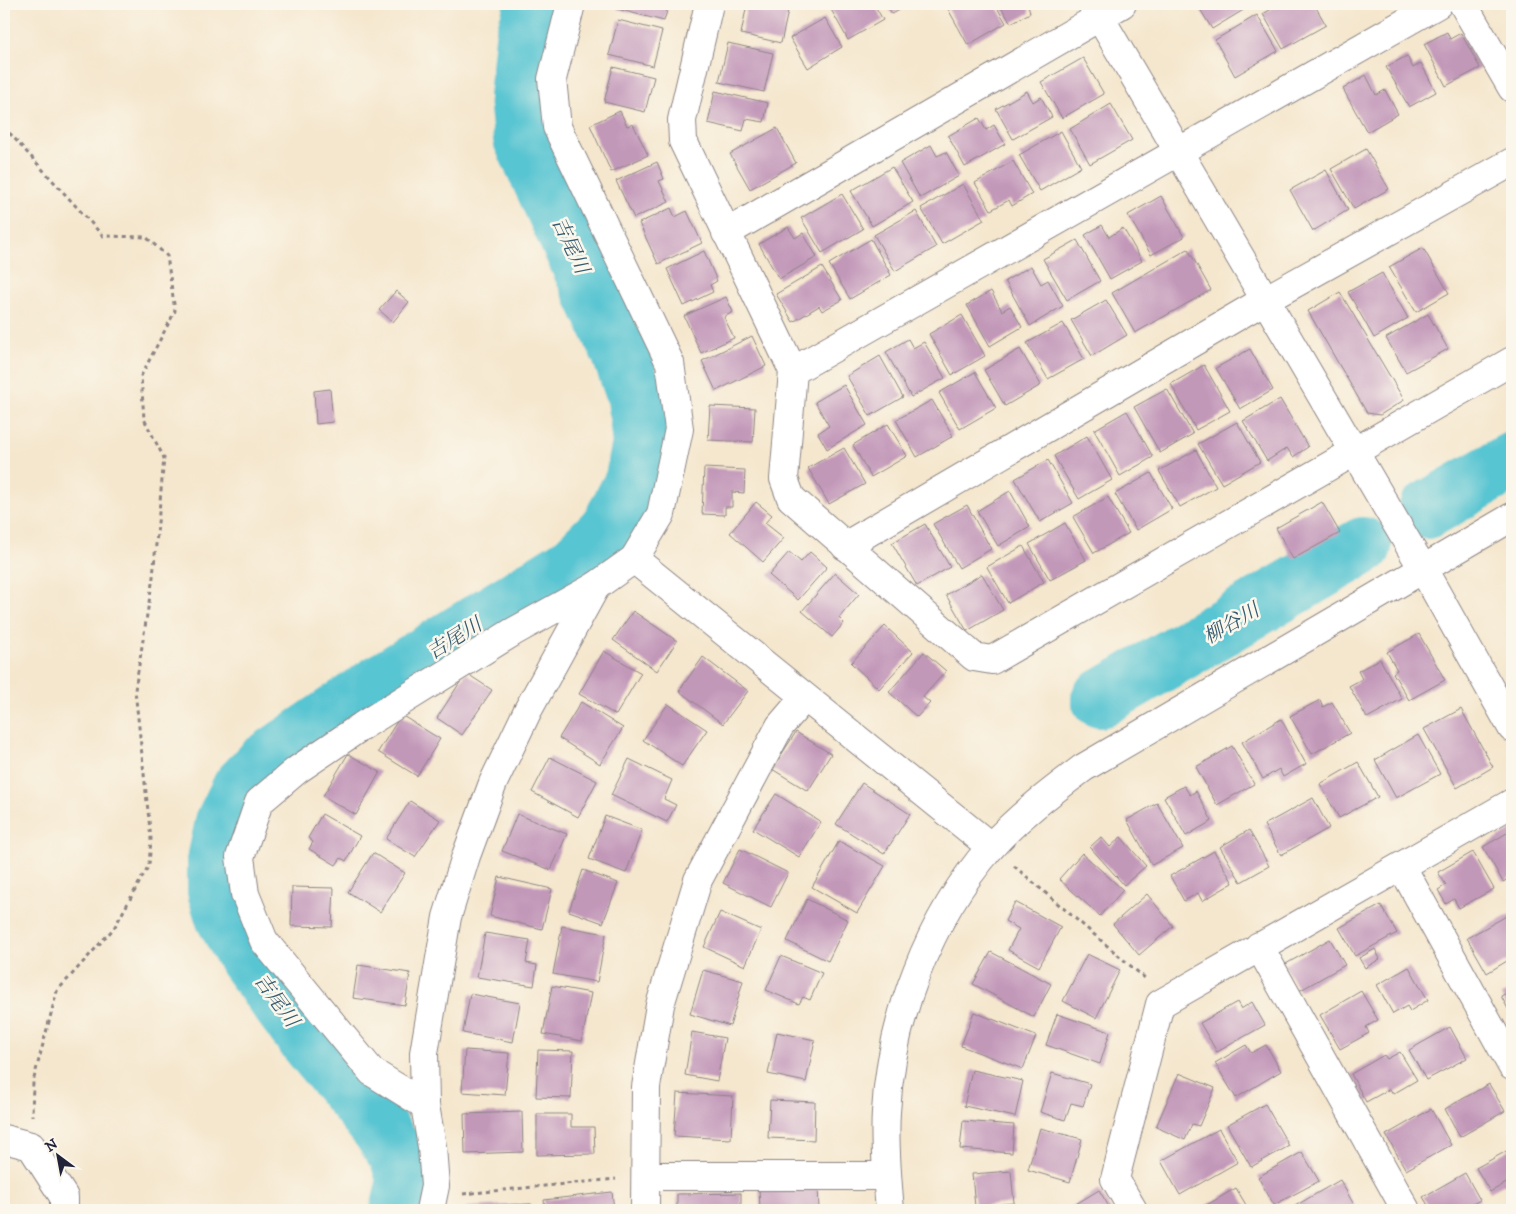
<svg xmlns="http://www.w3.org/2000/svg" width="1516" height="1214" font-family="'IM FELL DW Pica','Noto Serif JP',serif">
<rect width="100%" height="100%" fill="#fbf7ec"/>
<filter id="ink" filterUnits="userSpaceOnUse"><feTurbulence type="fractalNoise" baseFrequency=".02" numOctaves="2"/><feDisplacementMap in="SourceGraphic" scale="10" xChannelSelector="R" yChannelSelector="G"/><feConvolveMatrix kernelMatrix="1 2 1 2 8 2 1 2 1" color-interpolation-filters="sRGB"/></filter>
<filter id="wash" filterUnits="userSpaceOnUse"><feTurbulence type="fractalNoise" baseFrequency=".0096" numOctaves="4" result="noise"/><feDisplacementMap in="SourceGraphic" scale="20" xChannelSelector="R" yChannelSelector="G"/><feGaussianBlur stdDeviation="1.12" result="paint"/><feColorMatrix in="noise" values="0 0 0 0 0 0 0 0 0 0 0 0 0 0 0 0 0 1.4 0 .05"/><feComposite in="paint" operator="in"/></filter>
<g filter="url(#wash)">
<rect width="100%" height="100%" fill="#f5e7ce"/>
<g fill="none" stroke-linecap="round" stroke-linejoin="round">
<!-- river -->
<g stroke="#59c5d2" stroke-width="58">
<path d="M1427,510L1512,461"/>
<path d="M1100,699L1363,546"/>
<path d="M399,1210L406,1181L398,1156L380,1129L302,1034L246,957L224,917L216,891V860L224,822L241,787L264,763L379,684L574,563L609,528L633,482L641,444L636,398L620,352L522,139L518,97L524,38L534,4"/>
</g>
</g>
<g id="blocks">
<!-- building -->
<g fill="#c298b9">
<path d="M618,4H669L664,21L617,9Z"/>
<path d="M747,4L788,11L781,43L741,34Z"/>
<path d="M828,4H874L883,20L848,40Z"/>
<path d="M886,4H911L892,14Z"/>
<path d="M956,4H995L1006,23L968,45L948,9Z"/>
<path d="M999,4H1028L1030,13L1011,23Z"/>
<path d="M1197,4H1249L1250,6L1212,29Z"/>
<path d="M1280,4H1314L1326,25L1283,49L1263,14Z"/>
<path d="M1257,15L1278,51L1235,76L1215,40Z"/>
<path d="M825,18L842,47L808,68L790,38Z"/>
<path d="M618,20L662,31L653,66L609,55Z"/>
<path d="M1447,32L1450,39L1461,33L1480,68L1446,86L1424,44Z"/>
<path d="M728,43L773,53L764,92L719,82Z"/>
<path d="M1407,56L1413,68L1421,63L1436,92L1409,107L1386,67Z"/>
<path d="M1083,58L1104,94L1062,118L1041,82Z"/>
<path d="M613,67L654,77L645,112L604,102Z"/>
<path d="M1366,75L1376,95L1385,90L1398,114L1367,132L1343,89Z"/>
<path d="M715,91L768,103L764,122L746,119L743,131L708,123Z"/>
<path d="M1027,91L1033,102L1041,97L1052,117L1013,139L996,109Z"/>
<path d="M1111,104L1132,140L1090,164L1070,129Z"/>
<path d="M620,111L627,126L633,124L648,155L611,172L590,125Z"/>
<path d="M979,118L986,130L994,125L1005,144L965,167L948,136Z"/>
<path d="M777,128L796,163L750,189L730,154Z"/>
<path d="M1061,131L1081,167L1040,191L1019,155Z"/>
<path d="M931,145L937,156L946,152L959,176L920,198L900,163Z"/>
<path d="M1366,149L1389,189L1354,209L1331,169Z"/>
<path d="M1013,161L1032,194L1012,206L1009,200L991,210L975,183Z"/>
<path d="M657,162L664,179L659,181L669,202L634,218L616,181Z"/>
<path d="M892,167L913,202L872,226L851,191Z"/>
<path d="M1326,170L1348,210L1313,231L1290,190Z"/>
<path d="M963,184L984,220L942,244L921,208Z"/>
<path d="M842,194L863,229L822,253L801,218Z"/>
<path d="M1161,196L1184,237L1151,255L1128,215Z"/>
<path d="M671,208L675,217L687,211L702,243L658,264L639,223Z"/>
<path d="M916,211L936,247L895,271L874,235Z"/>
<path d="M1102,225L1109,237L1123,228L1142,261L1110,279L1085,235Z"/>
<path d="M788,227L795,238L803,233L817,257L779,279L759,244Z"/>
<path d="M871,239L891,275L850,299L829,264Z"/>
<path d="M1077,240L1100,281L1067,300L1043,259Z"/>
<path d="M1423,248L1449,293L1416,312L1389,267Z"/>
<path d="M1188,249L1211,290L1135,333L1112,293Z"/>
<path d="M704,251L717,281L710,285L713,292L684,306L667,269Z"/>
<path d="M1031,266L1041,284L1048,280L1063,306L1030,326L1005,281Z"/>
<path d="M822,267L842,300L822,311L819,306L793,322L776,294Z"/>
<path d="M1382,273L1408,318L1374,338L1348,292Z"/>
<path d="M396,291L409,302L393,322L379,310Z"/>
<path d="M991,291L1002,311L1010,306L1022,327L990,346L967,305Z"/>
<path d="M1340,292L1404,400L1380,415L1367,413L1308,311Z"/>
<path d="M726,297L733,312L724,317L734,338L701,353L684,316Z"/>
<path d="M1106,300L1127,335L1092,356L1071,320Z"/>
<path d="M1428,314L1448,349L1406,372L1386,338Z"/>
<path d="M962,315L985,356L952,375L929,334Z"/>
<path d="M1063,323L1084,359L1048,379L1027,343Z"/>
<path d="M752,336L766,366L716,391L702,361Z"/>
<path d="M908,339L913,348L924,342L945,378L911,397L886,352Z"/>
<path d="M1020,349L1041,385L1005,406L984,370Z"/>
<path d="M1250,349L1273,390L1240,409L1216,368Z"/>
<path d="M880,356L903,397L870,416L847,376Z"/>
<path d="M1204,365L1230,411L1196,430L1171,384Z"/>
<path d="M975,372L996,408L960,429L939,393Z"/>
<path d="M844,385L867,425L827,449L818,433L829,426L815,402Z"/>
<path d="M330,389L333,422L316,424L314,391Z"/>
<path d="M1167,389L1193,434L1160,453L1134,407Z"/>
<path d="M1280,399L1308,447L1293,457L1287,448L1267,461L1243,421Z"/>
<path d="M932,400L953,436L917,457L896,420Z"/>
<path d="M710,406L755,408L753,442L708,440Z"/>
<path d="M1127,411L1153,457L1120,476L1094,430Z"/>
<path d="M1237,422L1260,462L1222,484L1198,444Z"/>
<path d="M888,424L907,456L871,477L853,445Z"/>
<path d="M1087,436L1112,480L1079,499L1054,456Z"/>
<path d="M844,448L865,484L829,504L808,468Z"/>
<path d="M1196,450L1216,487L1180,507L1159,471Z"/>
<path d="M1048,460L1073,503L1040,522L1015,479Z"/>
<path d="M704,468L745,470L744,493L732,492V507H725V515L702,514Z"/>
<path d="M1151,473L1172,509L1136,530L1115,494Z"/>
<path d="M1010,491L1030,527L998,546L977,511Z"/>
<path d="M1108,497L1129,533L1094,553L1073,517Z"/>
<path d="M756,502L772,515L765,523L784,538L763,562L730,533Z"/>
<path d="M1322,502L1340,533L1293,559L1276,528Z"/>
<path d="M967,505L991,549L959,568L933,524Z"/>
<path d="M1065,523L1086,560L1050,580L1029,544Z"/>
<path d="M925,524L950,567L917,586L892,543Z"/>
<path d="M1023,546L1044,582L1008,603L987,567Z"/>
<path d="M789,552L801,562L810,552L827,567L798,600L769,575Z"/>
<path d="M835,573L859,594L839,618L844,623L832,637L802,611Z"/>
<path d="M982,574L1003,610L967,631L946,595Z"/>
<path d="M633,611L677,641L657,671L613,640Z"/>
<path d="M885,626L913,652L879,689L851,663Z"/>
<path d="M1419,634L1445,680L1409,700L1393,673L1397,670L1387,652Z"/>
<path d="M604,651L641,673L616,715L579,694Z"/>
<path d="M924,652L946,671L923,697L930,703L917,717L889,692Z"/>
<path d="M703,657L748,691L723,724L679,691Z"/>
<path d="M1380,659L1402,699L1367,718L1349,686L1362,679L1358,671Z"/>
<path d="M466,673L492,690L462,735L437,718Z"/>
<path d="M1320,700L1323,707L1332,702L1350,733L1312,754L1290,716Z"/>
<path d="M581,702L623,728L600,764L559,738Z"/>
<path d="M668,704L707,730L682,766L643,740Z"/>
<path d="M1461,709L1493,767L1457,788L1424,729Z"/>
<path d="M401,715L440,739L417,776L378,752Z"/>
<path d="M1281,719L1306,764L1283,777L1279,769L1263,779L1242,742Z"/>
<path d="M796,732L831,754L808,791L772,769Z"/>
<path d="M1418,735L1440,774L1396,798L1375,760Z"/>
<path d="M1232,746L1254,784L1217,805L1196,767Z"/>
<path d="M348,754L380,772L356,815L323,796Z"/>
<path d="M550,757L597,781L578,817L532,792Z"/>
<path d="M629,759L672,780L664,799L676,805L667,822L611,795Z"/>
<path d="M1358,762L1378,797L1339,818L1320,784Z"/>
<path d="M862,783L910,814L884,854L836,824Z"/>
<path d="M1184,786L1190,795L1196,791L1212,821L1186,836L1164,797Z"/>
<path d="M776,794L821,822L799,857L753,829Z"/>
<path d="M1313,798L1329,828L1281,855L1264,825Z"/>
<path d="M410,801L440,820L415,857L386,839Z"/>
<path d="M1157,803L1183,848L1152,865L1127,820Z"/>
<path d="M322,814L360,836L346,861L341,858L336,865L309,849L313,842L308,838Z"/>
<path d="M517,814L567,834L551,870L502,851Z"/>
<path d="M605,816L642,830L626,873L589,859Z"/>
<path d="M1249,830L1269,866L1241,882L1220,847Z"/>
<path d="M1512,830V877L1503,882L1483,847Z"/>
<path d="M1101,837L1110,847L1121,837L1146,866L1124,885L1090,847Z"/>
<path d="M839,841L885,866L857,913L812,887Z"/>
<path d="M740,849L788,873L771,907L723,883Z"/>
<path d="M1214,851L1233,883L1202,901L1198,893L1184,901L1170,876Z"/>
<path d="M1473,852L1494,889L1459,908L1454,899L1446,904L1438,890L1446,885L1438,872Z"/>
<path d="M373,853L405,873L380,912L348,892Z"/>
<path d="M1082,853L1123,890L1100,916L1059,879Z"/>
<path d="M583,870L618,883L603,923L569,911Z"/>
<path d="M499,877L552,889L542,929L490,916Z"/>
<path d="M292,887L334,888L332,927L291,926Z"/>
<path d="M1147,894L1173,926L1139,955L1113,924Z"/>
<path d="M807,899L848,920L828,961L787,941Z"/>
<path d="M1015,902L1061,927L1039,967L1008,950L1019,929L1005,921Z"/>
<path d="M1381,905L1397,933L1355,956L1339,928Z"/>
<path d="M720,912L761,930L745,966L704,947Z"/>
<path d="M1510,914L1512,918V958L1487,973L1467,938Z"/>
<path d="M562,926L606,934L597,982L553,974Z"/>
<path d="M485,933L530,940L526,963L537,965L534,986L477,977Z"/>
<path d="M1330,939L1345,965L1299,991L1284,965Z"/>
<path d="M1375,949L1380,959L1365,968L1359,958Z"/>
<path d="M991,952L1051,984L1034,1017L973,984Z"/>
<path d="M1087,954L1120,970L1096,1018L1063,1001Z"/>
<path d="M781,956L822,973L810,1000L803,997L799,1004L766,990Z"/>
<path d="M358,965L410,973L405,1005L353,998Z"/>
<path d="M1409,967L1428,1000L1410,1011L1407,1006L1393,1014L1377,985Z"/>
<path d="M703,970L743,981L730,1026L690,1014Z"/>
<path d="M552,986L591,993L582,1041L543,1034Z"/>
<path d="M1512,990V1016L1501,996Z"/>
<path d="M1361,991L1378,1020L1366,1027L1369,1033L1340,1049L1320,1015Z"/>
<path d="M470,994L520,1003L513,1042L463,1033Z"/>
<path d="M1237,1002L1241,1009L1252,1002L1265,1025L1217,1052L1200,1023Z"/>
<path d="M974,1012L1036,1036L1023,1069L961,1046Z"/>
<path d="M1057,1014L1110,1032L1100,1064L1046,1045Z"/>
<path d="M1450,1027L1467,1058L1426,1080L1409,1050Z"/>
<path d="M692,1032L725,1038L717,1081L685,1075Z"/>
<path d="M777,1032L815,1040L806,1082L768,1074Z"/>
<path d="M1246,1045L1251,1053L1266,1045L1281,1071L1236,1098L1215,1063Z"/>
<path d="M465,1050L509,1053L505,1095L462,1092Z"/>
<path d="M538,1050L573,1051L571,1098L536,1097Z"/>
<path d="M1400,1052L1417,1080L1393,1094L1390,1089L1366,1102L1351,1074L1384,1055L1387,1059Z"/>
<path d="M972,1070L1023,1081L1015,1117L964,1106Z"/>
<path d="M1052,1073L1090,1084L1083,1106L1071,1103L1065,1120L1040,1112Z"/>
<path d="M1179,1073L1215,1088L1199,1126L1192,1124L1185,1140L1156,1127Z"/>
<path d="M1489,1084L1505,1111L1460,1137L1445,1109Z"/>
<path d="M677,1093L733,1096L731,1139L674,1136Z"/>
<path d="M770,1100L815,1102L814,1140L768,1138Z"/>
<path d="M1265,1104L1289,1146L1251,1167L1227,1125Z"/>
<path d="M1431,1109L1451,1145L1406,1170L1386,1135Z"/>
<path d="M522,1112L523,1152L465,1154L464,1114Z"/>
<path d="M537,1114H571V1127H594L595,1154L537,1155Z"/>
<path d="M963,1121L1014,1125L1012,1153L960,1149Z"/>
<path d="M1040,1128L1082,1139L1070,1182L1028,1170Z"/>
<path d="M1219,1129L1238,1162L1180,1195L1161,1161Z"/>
<path d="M1512,1148V1180L1490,1192L1476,1168Z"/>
<path d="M1302,1152L1319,1181L1274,1205L1258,1177Z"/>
<path d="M1011,1171L1014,1203L975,1207L972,1174Z"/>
<path d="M1465,1173L1480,1200L1462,1210H1431L1423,1197Z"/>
<path d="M1340,1180L1357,1210H1288Z"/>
<path d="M818,1185L819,1210H760L759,1188Z"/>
<path d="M1236,1188L1249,1210H1198Z"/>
<path d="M1099,1190L1111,1210H1066Z"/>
<path d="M612,1192L614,1210H545L544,1200Z"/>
<path d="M741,1193V1210H677V1194Z"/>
<path d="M531,1204V1210H467L466,1207Z"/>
</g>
</g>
</g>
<g filter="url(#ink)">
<use href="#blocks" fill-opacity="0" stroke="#8c8484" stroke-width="1"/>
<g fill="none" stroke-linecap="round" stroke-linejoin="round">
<!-- minor casing -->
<g stroke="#8c8484" stroke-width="30">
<g id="minor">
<path d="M709,4L682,120L683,141L793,371L784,479L791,498L974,657L992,660L1512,361"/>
<path d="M1092,4L1423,569L1512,728"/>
<path d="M1463,4L1512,88"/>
<path d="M726,233L1122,4"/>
<path d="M793,371L1438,4"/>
<path d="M845,546L1265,300L1512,162"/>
<path d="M634,559L991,847"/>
<path d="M1402,867L1512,1066"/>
<path d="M1259,946L1406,1210"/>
<path d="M425,1105L372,1072L264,941L245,894L240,857L259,802L297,770L362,726L513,632L596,586L634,559L661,514L679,429L670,363L557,127L552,79L571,4"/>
<path d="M4,1139L31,1146L64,1197V1210"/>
<path d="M646,1176H886"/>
<path d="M430,1210L435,1186L432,1147L425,1105L424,1053L447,917L466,856L493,783L528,710L596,586"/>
<path d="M645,1210L646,1087L660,1005L698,880L780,726L804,698"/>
<path d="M890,1210C887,1178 884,1144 886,1112C891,1018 929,918 991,847C1018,817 1051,792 1083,768L1512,517"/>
<path d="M1133,1210L1115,1179L1160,1004L1512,803"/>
</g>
</g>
<!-- path -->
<g stroke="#8c8484" stroke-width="3" stroke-dasharray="4 4" stroke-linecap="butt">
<path d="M4,127L103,236L146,237L167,256L175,311L141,376L144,419L164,458L153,577L135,690L151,839L149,865L114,928L57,991L33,1082L32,1116"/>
<path d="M1014,866L1146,979"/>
<path d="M463,1194L616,1179"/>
</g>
<!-- minor -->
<use href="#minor" stroke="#fff" stroke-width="28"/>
</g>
</g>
<g text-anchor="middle" stroke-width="5" stroke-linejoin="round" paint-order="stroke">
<!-- water labels -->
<g font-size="20" font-style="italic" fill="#355b70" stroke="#fbf7ec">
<text transform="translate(571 245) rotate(65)" y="7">吉尾川</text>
<text transform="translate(1231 623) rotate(-30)" y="7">柳谷川</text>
<text transform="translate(454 638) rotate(-32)" y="7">吉尾川</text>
<text transform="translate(277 1000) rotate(54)" y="7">吉尾川</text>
</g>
</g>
<!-- margin -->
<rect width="1516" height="1214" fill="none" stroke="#fbf7ec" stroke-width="20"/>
<!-- north arrow -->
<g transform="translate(58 1156) rotate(328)" stroke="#fbf7ec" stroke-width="4" paint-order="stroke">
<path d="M0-4L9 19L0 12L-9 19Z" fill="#22223b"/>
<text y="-8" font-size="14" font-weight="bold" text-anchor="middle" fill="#22223b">N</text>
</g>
</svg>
